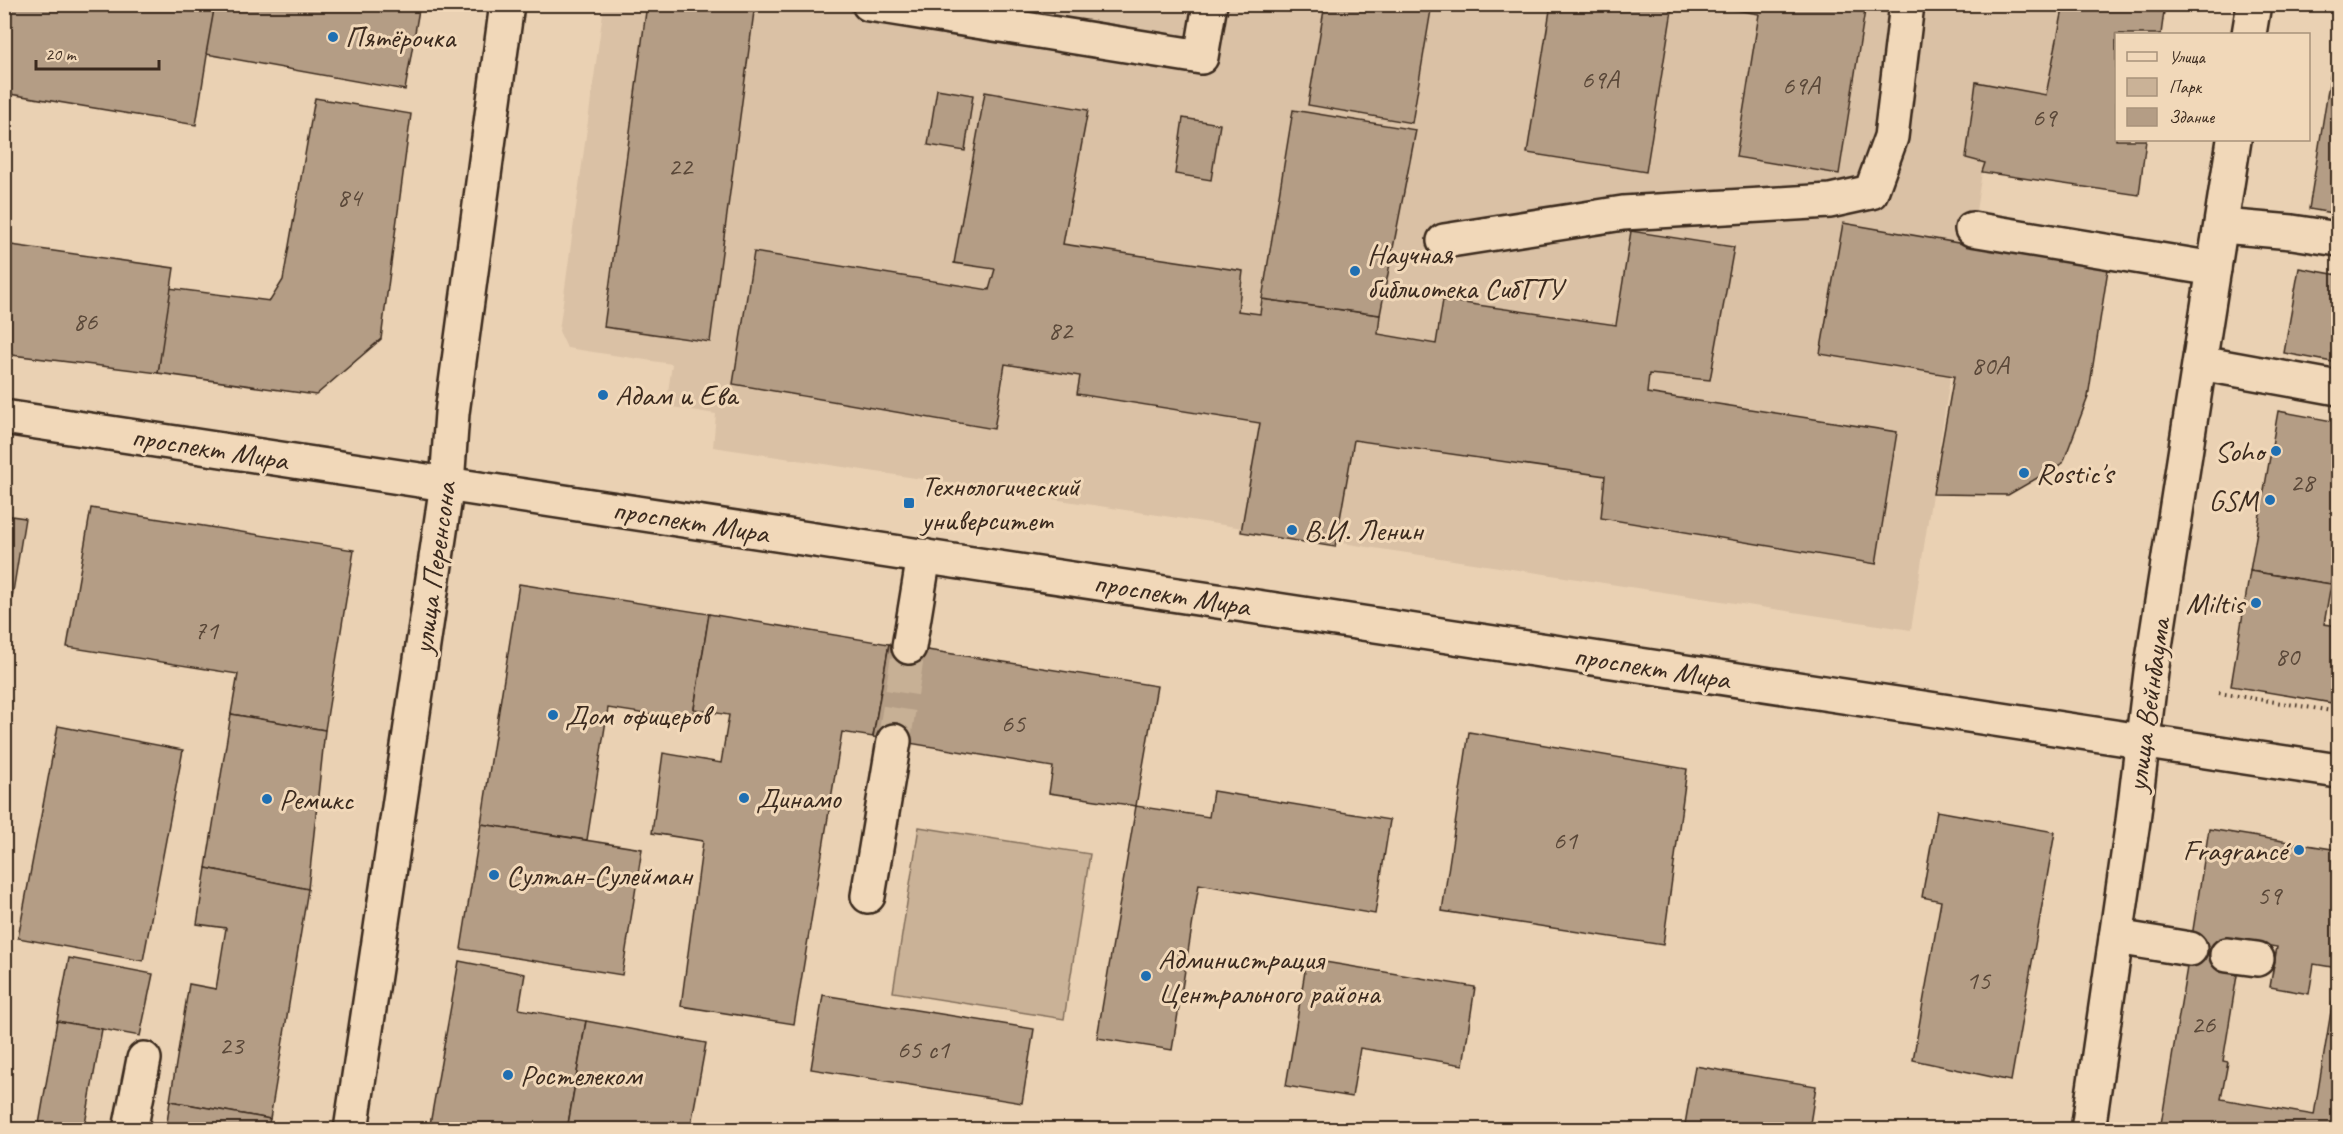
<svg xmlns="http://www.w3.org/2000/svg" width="2343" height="1134" font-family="Caveat,sans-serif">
<rect width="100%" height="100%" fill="#ead1b3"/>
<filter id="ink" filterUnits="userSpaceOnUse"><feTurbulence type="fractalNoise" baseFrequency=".0167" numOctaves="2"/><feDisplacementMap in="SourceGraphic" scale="12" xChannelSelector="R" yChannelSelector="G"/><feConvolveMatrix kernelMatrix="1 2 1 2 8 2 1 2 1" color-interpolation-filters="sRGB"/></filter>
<g filter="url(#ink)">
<!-- built -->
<path fill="#dac1a5" d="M604,5H2165L2161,34H2116V140H2146L2139,195L1982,172L1911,630L713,447L716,414L666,406L672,364L567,348L559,331Z"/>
<!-- green -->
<path fill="#cab297" stroke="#826e5a" stroke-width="1.5" d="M919,827L1090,854L1064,1019L893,992Z"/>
<!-- building -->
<g fill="#b49d85" stroke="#3b2a1e" stroke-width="1.5">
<path d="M4,4H172L214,11L196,125L4,93Z"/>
<path d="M215,4H420L405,90L206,54Z"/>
<path d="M647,4H755L710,342L604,327Z"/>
<path d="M1325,4H1432L1412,123L1308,105Z"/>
<path d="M1551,4H1673L1646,172L1527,153Z"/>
<path d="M1703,4H1866L1839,174L1736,157L1759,14Z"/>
<path d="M2064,4H2165L2161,34H2116V140H2146L2139,195L1982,172L1985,163L1966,158L1976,82L2046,95Z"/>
<path d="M2338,26V66L2332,65Z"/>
<path d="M2332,65L2338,66V214L2309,209Z"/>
<path d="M937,89L973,95L965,151L928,145Z"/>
<path d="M985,92L1088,110L1063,244L1243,271L1238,311L1260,314L1262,299L1380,315L1378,334L1436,344L1443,300L1616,325L1631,231L1734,247L1710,380L1649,374L1647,393L1897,432L1876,564L1601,518L1605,476L1354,440L1335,547L1241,532L1260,423L1077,394L1080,376L1005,364L994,429L733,384L754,252L989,290L995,269L954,263Z"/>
<path d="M315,98L411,114L381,339L316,395L158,373L169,288L270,301L283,280Z"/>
<path d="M1293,110L1416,130L1380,315L1262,299Z"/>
<path d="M1183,118L1220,124L1211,180L1175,174Z"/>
<path d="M1843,223L2108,269L2088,397L2063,463L2008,495L1933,494L1954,376L1820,354Z"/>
<path d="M4,244L174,268L158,373L4,354Z"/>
<path d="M2299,268L2338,275V363L2284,353Z"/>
<path d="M2278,411L2338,422V542L2331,584L2250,571Z"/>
<path d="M91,508L354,550L325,730L231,714L238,674L67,647Z"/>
<path d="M4,515L25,518L4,647Z"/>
<path d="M2250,571L2331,584L2324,624L2338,626V704L2231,686Z"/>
<path d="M519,584L709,614L692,721L608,708L587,840L481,824Z"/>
<path d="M709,614L889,644L873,737L842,732L794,1024L681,1006L703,841L652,833L663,753L721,763L729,715L694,709Z"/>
<path d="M889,644L1157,686L1136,806L1049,793L1053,767L873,737Z"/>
<path d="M231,714L325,730L308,889L206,868Z"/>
<path d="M58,726L183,750L143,961L18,938Z"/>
<path d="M1469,732L1687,769L1663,945L1442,911Z"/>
<path d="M1213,791L1390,820L1375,914L1199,884L1172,1050L1097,1038L1136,806L1209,817Z"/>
<path d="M1937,811L2055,832L2011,1081L1913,1060L1941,901L1922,897Z"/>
<path d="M481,824L642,849L622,975L461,949Z"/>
<path d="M2209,829L2338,850V968L2314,964L2309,994L2270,987L2277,947L2230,939L2227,955L2190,949Z"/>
<path d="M206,868L308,889L270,1119L170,1101L189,984L216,989L226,928L197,924Z"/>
<path d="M2190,949L2240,957L2223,1061L2228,1062L2221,1099L2314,1115L2335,987L2338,988V1130H2160Z"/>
<path d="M69,958L153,974L140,1036L57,1021Z"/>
<path d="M1307,959L1475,987L1463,1065L1360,1048L1352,1097L1286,1086Z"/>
<path d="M459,961L525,974L519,1009L586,1021L567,1130H429Z"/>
<path d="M823,995L1034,1029L1022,1103L811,1069Z"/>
<path d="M57,1021L102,1029L84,1130H38Z"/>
<path d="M586,1021L706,1043L690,1130H567Z"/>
<path d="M1695,1066L1816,1086L1809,1130H1684Z"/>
<path d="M170,1101L270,1119L267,1130H166Z"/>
</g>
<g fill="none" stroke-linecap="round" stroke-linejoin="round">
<!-- minor-tunnel -->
<path stroke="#c7b095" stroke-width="33" stroke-dasharray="33 16" stroke-linecap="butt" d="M894,741L909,647"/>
<!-- minor casing -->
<g stroke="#3b2a1e" stroke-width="38">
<g id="minor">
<path d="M869,4L1201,57L1210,4"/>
<path d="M2222,226L2292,232L2338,239"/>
<path d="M1972,229L2214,269"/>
<path d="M1444,241L1623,213L1830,201L1871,192L1891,137L1907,4"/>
<path d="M2200,363L2338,388"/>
<path d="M909,647L924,556"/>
<path d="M868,896L894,741"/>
<path d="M2116,937L2190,949"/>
<path d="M2227,955L2257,959"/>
<path d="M130,1130L144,1059"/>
<path d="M351,1130L447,484L452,413L507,4"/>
</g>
</g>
<!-- major casing -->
<g stroke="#3b2a1e" stroke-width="38">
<path id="major" d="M4,417L2338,771"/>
</g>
<!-- highway casing -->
<g stroke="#3b2a1e" stroke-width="38">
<g id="highway">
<path d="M2249,34L2254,4"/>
<path d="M2088,1130L2133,821L2151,672L2234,140"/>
</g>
</g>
<!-- path -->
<path stroke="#3b2a1e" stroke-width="4" stroke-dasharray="1.5 4.5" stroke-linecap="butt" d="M2219,693L2338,712"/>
<!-- minor -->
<use href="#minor" stroke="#f1d8b9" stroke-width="33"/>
<!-- major -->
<use href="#major" stroke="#f1d8b9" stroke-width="33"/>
<!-- highway -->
<use href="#highway" stroke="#f1d8b9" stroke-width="33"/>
</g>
</g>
<!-- markers -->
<g fill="#1f6fb2" stroke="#f1d8b9" stroke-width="2">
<circle cx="333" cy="37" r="6"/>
<circle cx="1355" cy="271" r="6"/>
<circle cx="603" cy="395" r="6"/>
<circle cx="2276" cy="451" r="6"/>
<circle cx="2024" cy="473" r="6"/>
<circle cx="2270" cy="500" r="6"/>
<rect x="903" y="497" width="12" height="12" rx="3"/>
<circle cx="1292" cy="530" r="6"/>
<circle cx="2256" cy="603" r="6"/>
<circle cx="553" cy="715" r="6"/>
<circle cx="744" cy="798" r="6"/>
<circle cx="267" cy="799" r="6"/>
<circle cx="2299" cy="850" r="6"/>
<circle cx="494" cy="875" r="6"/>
<circle cx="1146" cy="976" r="6"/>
<circle cx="508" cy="1075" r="6"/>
</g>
<g text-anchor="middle" stroke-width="6" stroke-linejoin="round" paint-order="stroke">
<!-- number labels -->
<g font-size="27" fill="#594738">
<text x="1600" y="88">69А</text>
<text x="1801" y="94">69А</text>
<text x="2044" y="126">69</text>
<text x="680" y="175">22</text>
<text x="349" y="206">84</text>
<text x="85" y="330">86</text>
<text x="1060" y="339">82</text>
<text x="1990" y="374">80А</text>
<text x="2302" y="491">28</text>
<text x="206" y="639">71</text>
<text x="2287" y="665">80</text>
<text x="1013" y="732">65</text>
<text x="1565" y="849">61</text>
<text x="2269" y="904">59</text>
<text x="1978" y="989">15</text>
<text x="2203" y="1033">26</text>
<text x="231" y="1054">23</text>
<text x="923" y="1058">65 с1</text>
</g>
<!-- poi labels -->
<g font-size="30" fill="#3b2a1e" stroke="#f1d8b9" text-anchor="start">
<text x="345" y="47">Пятёрочка</text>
<text x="1367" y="264">Научная<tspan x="1367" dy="34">библиотека СибГТУ</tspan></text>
<text x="615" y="405">Адам и Ева</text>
<text x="2264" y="461" text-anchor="end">Soho</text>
<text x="2036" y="483">Rostic's</text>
<text x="921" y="496">Технологический<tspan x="921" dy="34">университет</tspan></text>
<text x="2258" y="510" text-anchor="end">GSM</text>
<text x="1304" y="540">В.И. Ленин</text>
<text x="2244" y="613" text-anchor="end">Miltis</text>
<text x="565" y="725">Дом офицеров</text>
<text x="756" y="808">Динамо</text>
<text x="279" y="809">Ремикс</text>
<text x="2287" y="860" text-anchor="end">Fragrancé</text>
<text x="506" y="885">Султан-Сулейман</text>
<text x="1158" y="969">Администрация<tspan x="1158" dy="34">Центрального района</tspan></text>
<text x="520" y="1085">Ростелеком</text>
</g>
<!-- street labels -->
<g font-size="30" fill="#3b2a1e" stroke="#f1d8b9">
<text transform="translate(210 448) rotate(9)" y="10">проспект Мира</text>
<text transform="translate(691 521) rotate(9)" y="10">проспект Мира</text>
<text transform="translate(434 568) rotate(-82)" y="10">улица Перенсона</text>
<text transform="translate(1172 594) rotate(9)" y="10">проспект Мира</text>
<text transform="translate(1652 667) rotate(9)" y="10">проспект Мира</text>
<text transform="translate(2148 705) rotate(-82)" y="10">улица Вейнбаума</text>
</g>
</g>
<!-- margin -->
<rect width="2343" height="1134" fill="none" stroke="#f1d8b9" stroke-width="24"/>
<rect x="12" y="12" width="2319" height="1110" fill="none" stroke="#3b2a1e" stroke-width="2" filter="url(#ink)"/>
<!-- legend -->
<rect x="2115" y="33" width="195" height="108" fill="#f1d8b9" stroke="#a8927b" stroke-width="1.5"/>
<rect x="2127" y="52" width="30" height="9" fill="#f1d8b9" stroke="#a8927b" stroke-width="1.5"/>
<text x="2169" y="63" font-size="18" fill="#3b2a1e">Улица</text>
<rect x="2127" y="78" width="30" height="18" fill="#cab297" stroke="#a8927b" stroke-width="1.5"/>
<text x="2169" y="93" font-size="18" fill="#3b2a1e">Парк</text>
<rect x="2127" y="108" width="30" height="18" fill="#b49d85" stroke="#a8927b" stroke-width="1.5"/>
<text x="2169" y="123" font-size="18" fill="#3b2a1e">Здание</text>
<!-- scale -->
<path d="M36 60v9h123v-9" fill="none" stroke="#3b2a1e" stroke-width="3"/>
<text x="45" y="60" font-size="18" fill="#3b2a1e" stroke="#f1d8b9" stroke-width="4.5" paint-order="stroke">20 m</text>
</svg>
